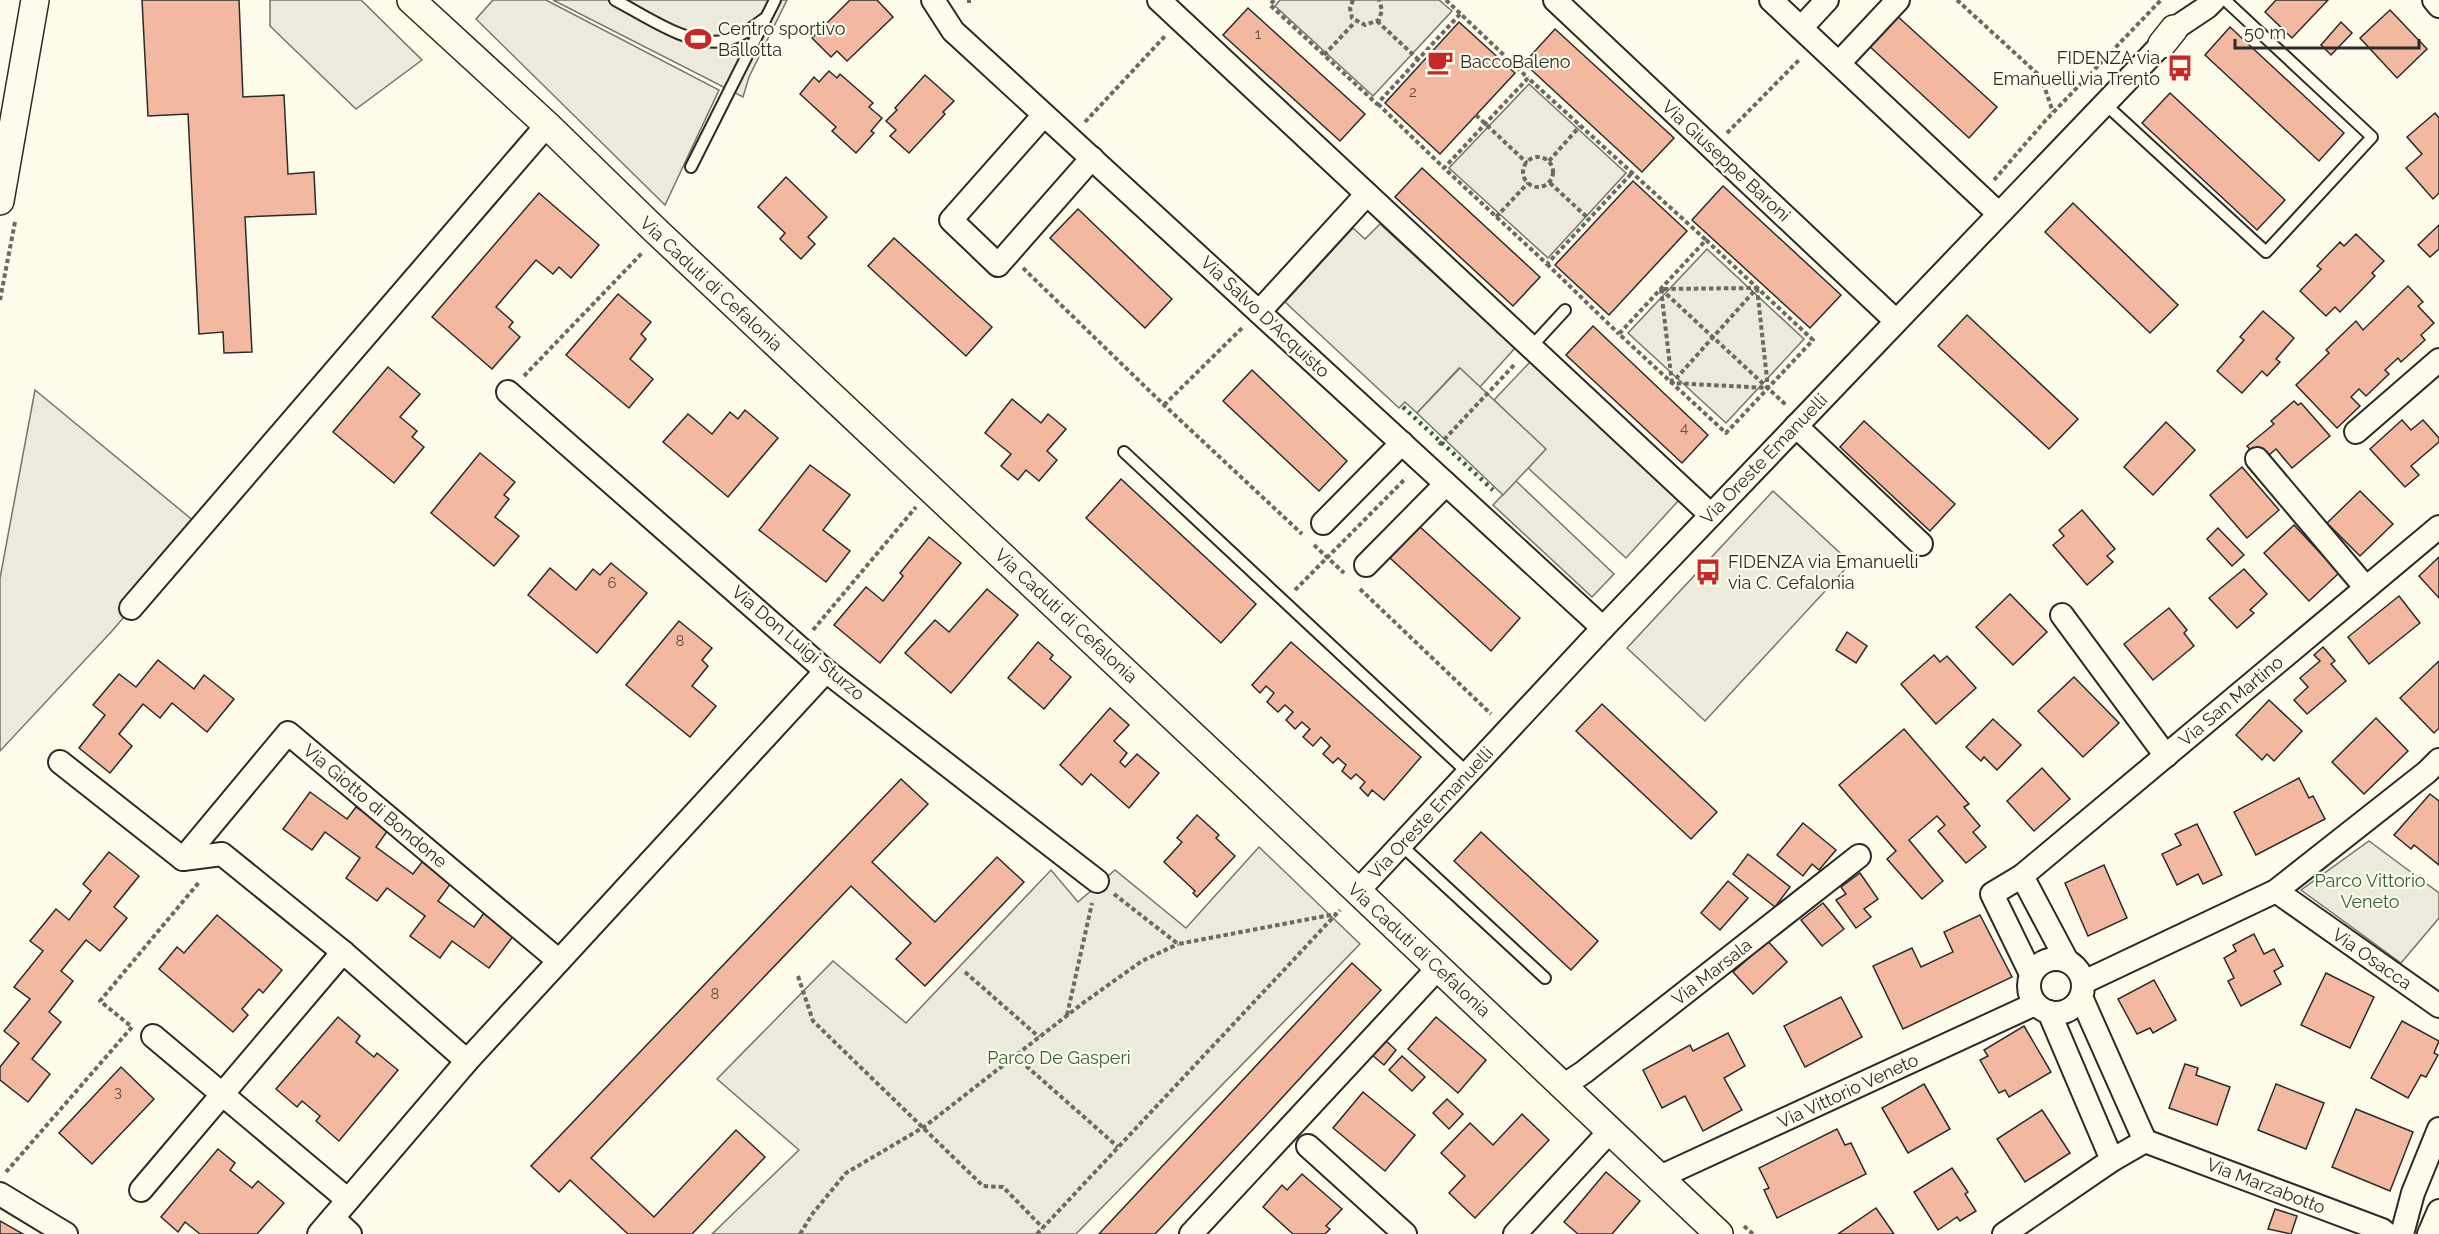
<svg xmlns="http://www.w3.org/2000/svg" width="2439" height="1234" font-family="Raleway,sans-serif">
<rect width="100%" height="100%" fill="#fdfbea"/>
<!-- green -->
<g fill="#ecebdb" stroke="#74746e" stroke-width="1.5">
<path d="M553,0H787L749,77L743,97Z"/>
<path d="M1280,0H1439L1452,11L1373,96L1275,6Z"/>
<path d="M1529,84L1626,173L1548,258L1449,168Z"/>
<path d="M1380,224L1515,348L1480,387L1459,368L1417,413L1405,402L1399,408L1285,302L1353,228L1365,239Z"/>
<path d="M1707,249L1804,339L1726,423L1628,333Z"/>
<path d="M1531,361L1679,500L1626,558L1528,468L1545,449L1494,400Z"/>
<path d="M35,390L201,527L112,631L0,751V578Z"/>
<path d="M1516,481L1614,574L1592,597L1493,505Z"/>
<path d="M2369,841L2439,893V918L2401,963L2301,890Z"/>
<path d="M1259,847L1360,944L1076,1234H712L799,1150L717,1079L833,961L906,1023L1051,870L1078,902L1115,870L1186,928Z"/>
</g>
<!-- parking -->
<g fill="#eceadb" stroke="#74746e" stroke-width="1.5">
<path d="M270,0H361L422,60L356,109L270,26Z"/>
<path d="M493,0H546L719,90L665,205L476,19Z"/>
<path d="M1460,368L1546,449L1503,495L1417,413Z"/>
<path d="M1773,491L1851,563L1705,721L1627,648Z"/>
</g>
<!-- building -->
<g fill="#f2b8a0" stroke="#2b2b2b" stroke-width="1.5">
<path d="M142,0H239L243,97L284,95L288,174L314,172L316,214L245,217L252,352L224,353L223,332L199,334L188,114L148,116Z"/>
<path d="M850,0H877L893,17L847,61L837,51L831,57L812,38Z"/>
<path d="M2276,0H2328L2292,38L2265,12Z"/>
<path d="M1248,8L1365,114L1340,141L1223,35Z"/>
<path d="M2390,10L2427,49L2397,78L2360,38Z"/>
<path d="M1895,14L1997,107L1969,138L1867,44Z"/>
<path d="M1459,22L1515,73L1440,154L1385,103Z"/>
<path d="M2341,22L2352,33L2331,55L2321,45Z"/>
<path d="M2230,27L2344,133L2319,161L2205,55Z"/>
<path d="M1555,29L1674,138L1642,172L1524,63Z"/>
<path d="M829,71L837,78L840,74L873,103L869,107L882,118L871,131L874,133L856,153L832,131L836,127L800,94L814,77L819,82Z"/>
<path d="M925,75L954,101L943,112L945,114L909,153L890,136L896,130L886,121L897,110L895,108Z"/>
<path d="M2170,93L2285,200L2257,230L2142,123Z"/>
<path d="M2435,113L2439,118V193L2433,199L2406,168L2422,154L2407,137Z"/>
<path d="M1422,168L1540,277L1513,306L1395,197Z"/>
<path d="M786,177L827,217L808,237L815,244L801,259L780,239L785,233L758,207Z"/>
<path d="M1633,181L1687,231L1609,315L1555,265Z"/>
<path d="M1723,186L1841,295L1810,328L1692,220Z"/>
<path d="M539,193L599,245L571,278L559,267L553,274L536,260L496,307L513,322L509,327L520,337L492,369L432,317Z"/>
<path d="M2073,203L2178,305L2150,333L2045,232Z"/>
<path d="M1078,209L1172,299L1145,328L1050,238Z"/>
<path d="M2439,225V249L2430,257L2418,245Z"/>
<path d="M2356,234L2384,261L2372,273L2375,276L2340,312L2335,307L2326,316L2300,291L2321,269L2317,266L2340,242L2344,246Z"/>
<path d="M894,238L992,327L966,356L868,266Z"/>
<path d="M2408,286L2423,302L2418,306L2434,323L2421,335L2425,340L2401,362L2398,358L2385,370L2389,374L2366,396L2359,389L2351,397L2360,406L2337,428L2296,385L2329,353L2326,350L2356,321L2363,330Z"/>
<path d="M618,294L651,322L641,334L646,339L630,359L653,379L629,408L566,355Z"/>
<path d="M2263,311L2294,338L2276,359L2280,362L2267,376L2262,371L2242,393L2217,371L2244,340L2240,337Z"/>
<path d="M1967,315L2078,419L2049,449L1938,346Z"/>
<path d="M1593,326L1708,435L1682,463L1566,355Z"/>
<path d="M388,367L420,394L400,417L417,431L412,437L424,447L394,483L333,432Z"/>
<path d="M1252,370L1347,461L1319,491L1223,401Z"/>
<path d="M1012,399L1041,423L1048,414L1066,429L1047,451L1057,460L1039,481L1026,470L1018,480L1001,466L1011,454L985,433Z"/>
<path d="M2294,401L2298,405L2301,403L2330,436L2292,468L2276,449L2261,462L2247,446L2274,424L2271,421Z"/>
<path d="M745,410L778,438L728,497L663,442L688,414L712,434L730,412L738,419Z"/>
<path d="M2402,420L2411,430L2423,420L2439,438V442L2411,466L2419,475L2405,487L2370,449Z"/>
<path d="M1864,421L1955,504L1930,531L1840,447Z"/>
<path d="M2166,422L2195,450L2153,495L2124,467Z"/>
<path d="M480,453L515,482L504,495L509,499L495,517L519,536L494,566L431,513Z"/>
<path d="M810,465L850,495L823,530L850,551L826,582L759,530Z"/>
<path d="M2242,467L2279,510L2247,538L2210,495Z"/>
<path d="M1121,479L1256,604L1221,643L1086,518Z"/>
<path d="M2360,491L2393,524L2360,556L2327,523Z"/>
<path d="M2082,510L2115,549L2107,556L2113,562L2087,585L2053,545L2064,536L2059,530Z"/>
<path d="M2294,525L2339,573L2309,601L2264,553Z"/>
<path d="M1419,526L1520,618L1491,651L1390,558Z"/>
<path d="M2218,528L2244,555L2232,566L2207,539Z"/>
<path d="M929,537L961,563L880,663L834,625L866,587L883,601L903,576L900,573Z"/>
<path d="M2439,557V598L2419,576Z"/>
<path d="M611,563L647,593L597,653L528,595L550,568L576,590L593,569L600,575Z"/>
<path d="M2244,569L2267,594L2250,610L2254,613L2237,628L2209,598Z"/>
<path d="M987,589L1018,615L951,693L905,653L935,620L949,632Z"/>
<path d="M2010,594L2047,632L2013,665L1976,627Z"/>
<path d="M2399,596L2420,623L2369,664L2348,637Z"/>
<path d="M2169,608L2187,630L2184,633L2194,646L2153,680L2124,644Z"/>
<path d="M679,621L712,648L702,660L708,666L692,686L716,706L690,737L626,685Z"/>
<path d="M1847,632L1867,646L1856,663L1836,650Z"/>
<path d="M1038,642L1053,655L1050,659L1071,677L1044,709L1008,678Z"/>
<path d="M1291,642L1421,757L1384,800L1372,790L1368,796L1360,788L1365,782L1356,774L1351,779L1342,771L1346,765L1338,758L1333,763L1323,754L1330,746L1321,737L1313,746L1303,737L1310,729L1302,722L1295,729L1286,720L1293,712L1285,705L1278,712L1267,702L1274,693L1266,686L1260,693L1252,685Z"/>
<path d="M2323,647L2335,661L2331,664L2346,681L2307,714L2294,700L2308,687L2300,678L2320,661L2314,655Z"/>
<path d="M1934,655L1940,662L1947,656L1976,688L1936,724L1901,684Z"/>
<path d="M158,660L194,689L204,675L234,699L207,732L172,703L160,718L143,704L119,734L132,746L110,773L79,748L105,715L93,705L119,674L136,687Z"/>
<path d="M2439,661V728L2434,733L2400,698Z"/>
<path d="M2074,677L2119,723L2083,757L2038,711Z"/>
<path d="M2269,700L2302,731L2274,761L2267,754L2262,760L2236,735Z"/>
<path d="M1602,704L1717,812L1691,839L1576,731Z"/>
<path d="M1110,708L1129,725L1114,741L1127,753L1120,762L1125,767L1137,754L1159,773L1129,808L1091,774L1082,785L1060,765Z"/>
<path d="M2376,718L2408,751L2364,794L2332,762Z"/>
<path d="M1993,719L2021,745L1997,770L1984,757L1981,761L1966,747Z"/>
<path d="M1904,729L1969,804L1964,807L1980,826L1973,832L1986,847L1966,863L1938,831L1945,825L1937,816L1909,840L1943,881L1922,899L1887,859L1896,851L1839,785Z"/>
<path d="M2042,768L2070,799L2034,831L2007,801Z"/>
<path d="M2299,778L2309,798L2313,796L2325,819L2256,855L2234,812Z"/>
<path d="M901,779L928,804L872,862L935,922L997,857L1024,882L925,986L896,959L911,943L851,886L591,1158L654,1217L736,1130L765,1157L692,1234H628L570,1180L559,1192L531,1166Z"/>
<path d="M310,792L347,819L356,807L388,830L376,847L413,874L422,862L451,883L438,901L474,927L484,913L514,935L489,968L452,941L440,958L410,936L425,916L387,888L377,901L346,878L360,858L325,832L312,850L283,829Z"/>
<path d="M2430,794L2439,801V865L2414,845L2411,849L2394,835Z"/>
<path d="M1197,815L1219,835L1216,838L1235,856L1197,897L1193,893L1195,891L1164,862L1182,842L1177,838Z"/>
<path d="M1803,823L1836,850L1819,870L1812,864L1803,876L1777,855Z"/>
<path d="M2197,824L2222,875L2203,884L2198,874L2177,885L2162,854L2181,845L2175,834Z"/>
<path d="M1481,832L1598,941L1571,970L1454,861Z"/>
<path d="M109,852L139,876L114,907L127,918L100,951L86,940L61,971L73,981L49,1012L61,1022L32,1059L50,1074L28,1102L0,1080V1067L19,1043L4,1031L30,999L14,987L43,951L30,941L56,909L69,920L91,891L83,884Z"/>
<path d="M1748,854L1790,887L1775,907L1733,874Z"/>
<path d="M2104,865L2127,918L2088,936L2065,883Z"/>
<path d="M1860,873L1878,899L1864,909L1871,917L1856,928L1836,900L1846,894L1841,887Z"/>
<path d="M1728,881L1748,898L1720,930L1701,913Z"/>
<path d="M1823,903L1844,929L1822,946L1801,920Z"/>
<path d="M217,915L282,970L263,993L259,989L242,1009L248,1015L233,1032L159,969L177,947L184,953Z"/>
<path d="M1980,915L2012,977L1903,1029L1873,966L1912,948L1921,967L1953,952L1944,932Z"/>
<path d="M2254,934L2264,954L2274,949L2283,966L2274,971L2281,984L2241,1006L2228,981L2234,978L2224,958L2236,951L2233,945Z"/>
<path d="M1764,937L1787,962L1753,994L1733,972L1751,956L1747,953Z"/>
<path d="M1352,963L1381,990L1258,1124L1155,1234H1099Z"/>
<path d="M2326,973L2374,997L2350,1048L2301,1025Z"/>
<path d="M2154,980L2176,1020L2153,1033L2150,1028L2137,1034L2118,999Z"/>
<path d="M1841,997L1862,1037L1805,1067L1784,1026Z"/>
<path d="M338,1017L360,1036L356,1042L374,1057L377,1053L398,1070L339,1141L316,1121L320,1116L302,1101L297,1107L276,1089Z"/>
<path d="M1436,1017L1486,1060L1458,1093L1408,1049Z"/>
<path d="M2402,1021L2439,1041L2434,1053L2438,1055L2426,1077L2421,1075L2408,1098L2371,1078Z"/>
<path d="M2024,1026L2051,1072L2009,1097L2005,1090L1999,1093L1980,1060L1988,1056L1984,1050Z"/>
<path d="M1728,1033L1745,1066L1724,1078L1742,1110L1703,1131L1685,1096L1662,1108L1643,1070L1690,1045L1693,1051Z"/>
<path d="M1385,1040L1396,1050L1384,1065L1372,1055Z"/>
<path d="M1402,1056L1425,1077L1412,1091L1389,1070Z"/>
<path d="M2185,1064L2198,1068L2196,1075L2230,1087L2217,1125L2169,1108Z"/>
<path d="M121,1067L154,1099L92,1164L59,1133Z"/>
<path d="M1924,1084L1950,1129L1908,1153L1882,1108Z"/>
<path d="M2276,1084L2324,1103L2306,1149L2258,1130Z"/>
<path d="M1363,1092L1415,1135L1385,1171L1333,1128Z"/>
<path d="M1447,1099L1463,1114L1449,1129L1433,1113Z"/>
<path d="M2356,1109L2413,1132L2390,1191L2332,1167Z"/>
<path d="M2042,1110L2070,1153L2025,1182L1997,1139Z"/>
<path d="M1522,1114L1549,1140L1475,1218L1449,1193L1465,1176L1441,1153L1470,1123L1493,1145Z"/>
<path d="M1837,1129L1845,1145L1851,1143L1866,1174L1777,1218L1764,1190L1769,1188L1759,1168Z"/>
<path d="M218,1149L235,1163L230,1170L252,1188L258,1181L284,1203L257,1234H200L185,1222L178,1232L161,1217Z"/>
<path d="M1952,1168L1968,1192L1965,1194L1976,1211L1960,1221L1957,1217L1938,1230L1914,1192Z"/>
<path d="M1606,1172L1640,1201L1612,1234H1578L1564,1222Z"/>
<path d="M1302,1174L1342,1209L1326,1226L1330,1229L1325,1234H1293L1263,1207L1282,1185L1287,1190Z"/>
<path d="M1876,1208L1894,1234H1838Z"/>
<path d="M2275,1209L2297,1216L2291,1234L2268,1229Z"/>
<path d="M0,1221L23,1234H0Z"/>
</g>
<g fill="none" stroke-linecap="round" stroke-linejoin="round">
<!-- service casing -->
<g stroke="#2b2b2b" stroke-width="14">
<g id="service">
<path d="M615,0C644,15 689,47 723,41C738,39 753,27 764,19"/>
<path d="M2105,104L2266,252L2372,137L2225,0"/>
<path d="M691,167L775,0"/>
<path d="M1531,347L1565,310"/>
<path d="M1124,452L1468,773"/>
<path d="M1401,845L1545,978"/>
</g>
</g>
<!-- minor casing -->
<g stroke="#2b2b2b" stroke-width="26">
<g id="minor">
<path d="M933,0L953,31L1603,628"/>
<path d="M1159,0L1711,515"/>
<path d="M1555,0L1896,321"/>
<path d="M1771,0L1999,214"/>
<path d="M2434,0L2439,6"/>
<path d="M1801,28L1827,0"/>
<path d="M2174,29L2207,7L2214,0"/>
<path d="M1839,63L1898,0"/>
<path d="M1044,115L951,220L998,265L1092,158"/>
<path d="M1259,312L1367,194"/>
<path d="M508,392L826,671L1097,881"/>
<path d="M1796,426L1921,544"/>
<path d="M2356,432L2439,360"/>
<path d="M2257,459L2366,588"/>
<path d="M1323,523L1402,443"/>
<path d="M1366,565L1446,484"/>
<path d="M131,608L547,125"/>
<path d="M2062,615L2166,756"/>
<path d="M60,762L183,859L222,854L343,952L467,1061"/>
<path d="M183,859L288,733L559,961"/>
<path d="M2022,876L2066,959"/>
<path d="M2276,891L2439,1006"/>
<path d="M1357,892L1603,628L2162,44"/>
<circle cx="2056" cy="986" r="27"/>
<path d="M2031,974L1992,894L2022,876L2439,527"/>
<path d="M2084,982L2276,891L2427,772L2439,760"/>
<path d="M2081,997L2145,1141"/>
<path d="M2049,1012L2112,1160"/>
<path d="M153,1036L348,1200"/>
<path d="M1563,1086L1584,1072L1859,856"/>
<path d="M1308,1146L1405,1234"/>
<path d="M1660,1177L2035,1004"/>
<path d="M141,1190L343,952"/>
<path d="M0,1194L66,1234"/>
<path d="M333,1218L350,1234"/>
<path d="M319,1234L467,1061L826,671"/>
<path d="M1191,1234L1438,968"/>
<path d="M1515,1234L1610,1131"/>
<path d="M2004,1234L2112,1160L2145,1141L2382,1230L2387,1234"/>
<path d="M2402,1234L2413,1193L2439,1129"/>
<path d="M2429,1234L2439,1211"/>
</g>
</g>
<!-- tertiary casing -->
<g stroke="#2b2b2b" stroke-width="30">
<g id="tertiary">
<path d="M411,0L547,125L655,230L1253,792L1719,1234"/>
<path d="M2162,44L2174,29"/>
<path d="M0,201L35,0"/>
</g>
</g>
<!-- path -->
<g stroke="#6a6964" stroke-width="4" stroke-dasharray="4.5 3" stroke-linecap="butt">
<path d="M969,0V3"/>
<path d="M1274,0L1270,5L1377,104L1461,13"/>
<path d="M1353,0L1350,8L1352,18L1365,25L1379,20L1382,10L1379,0"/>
<path d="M1446,0L1528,78"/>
<path d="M1957,0L2041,77L2053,112"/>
<path d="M1377,21L1422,63"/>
<path d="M1324,55L1355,22"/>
<path d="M1378,104L1444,168"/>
<path d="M1476,115L1527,163"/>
<path d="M1085,122L1166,35"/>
<path d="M1727,133L1800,59"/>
<circle cx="1538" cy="172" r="15"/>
<path d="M1549,161L1580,126"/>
<path d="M1631,174L1547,264L1444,168L1528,78L1706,240"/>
<path d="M1994,180L2045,121L2161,0"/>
<path d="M1550,183L1589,219"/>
<path d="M1496,217L1528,183"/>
<path d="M1706,240L1813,340L1726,433L1619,334Z"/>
<path d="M1547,264L1619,334"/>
<path d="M1023,268L1164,405L1302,534"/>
<path d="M1757,288L1768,388L1672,383Z"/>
<path d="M1661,289L1786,405"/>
<path d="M0,300L15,222"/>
<path d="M524,376L643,252"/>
<path d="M1672,383L1661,289L1756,288"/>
<path d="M1164,405L1243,327"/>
<path d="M1439,445L1516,363"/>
<path d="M1314,545L1344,573"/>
<path d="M1360,589L1491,714"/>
<path d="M1295,590L1406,478"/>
<path d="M813,630L916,507"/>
<path d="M1114,894L1178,944L1336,914"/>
<path d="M965,972L1039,1037"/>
<path d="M798,976L813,1021L983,1186L1003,1187L1043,1228"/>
<path d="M1067,1015L1092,903"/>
<path d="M1015,1056L1118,1147"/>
<path d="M6,1172L132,1027L100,1001L200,881"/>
<path d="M1744,1226L1753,1234"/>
<path d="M800,1234L813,1213L846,1173L924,1127L1083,1003L1142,961L1178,944"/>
<path d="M1037,1234L1340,910"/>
</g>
<!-- service -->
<use href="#service" stroke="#fdfbea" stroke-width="10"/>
<!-- minor -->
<use href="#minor" stroke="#fdfbea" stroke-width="22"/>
<!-- tertiary -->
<use href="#tertiary" stroke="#fdfbea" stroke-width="27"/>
<!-- hedge -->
<path stroke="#34623c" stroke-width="4.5" stroke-dasharray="3 4.5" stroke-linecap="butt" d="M1403,407L1493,490"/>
</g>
<!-- icons -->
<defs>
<g id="stadium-bare" transform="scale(2.07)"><path d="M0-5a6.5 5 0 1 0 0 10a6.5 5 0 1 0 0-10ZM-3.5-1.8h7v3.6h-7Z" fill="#c62828" stroke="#fdfbea" stroke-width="2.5" paint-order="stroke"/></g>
<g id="cafe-bare" transform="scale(2.07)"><path d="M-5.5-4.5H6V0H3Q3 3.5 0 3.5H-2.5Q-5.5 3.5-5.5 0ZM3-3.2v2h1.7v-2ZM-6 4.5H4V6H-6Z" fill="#c62828" stroke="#fdfbea" stroke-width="2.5" paint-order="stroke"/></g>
<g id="bus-bare" transform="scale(2.07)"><path d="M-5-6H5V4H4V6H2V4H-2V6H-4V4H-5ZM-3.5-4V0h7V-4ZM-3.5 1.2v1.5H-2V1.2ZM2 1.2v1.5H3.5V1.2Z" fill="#c62828" stroke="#fdfbea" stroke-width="2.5" paint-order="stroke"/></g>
</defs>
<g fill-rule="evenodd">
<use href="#stadium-bare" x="698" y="39"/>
<use href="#cafe-bare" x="1440" y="62"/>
<use href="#bus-bare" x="2180" y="68"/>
<use href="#bus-bare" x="1708" y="572"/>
</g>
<g text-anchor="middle" stroke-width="4.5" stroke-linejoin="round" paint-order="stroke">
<!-- number labels -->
<g font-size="15" fill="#5d4e48">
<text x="1258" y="39">1</text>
<text x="1413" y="97">2</text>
<text x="1684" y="433">4</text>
<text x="612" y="588">6</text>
<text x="680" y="646">8</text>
<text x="715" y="999">8</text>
<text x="118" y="1097">3</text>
</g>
<!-- poi labels -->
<g font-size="18" fill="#2b2b2b" stroke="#fdfbea" text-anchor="start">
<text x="718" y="35">Centro sportivo<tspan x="718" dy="21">Ballotta</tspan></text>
<text x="2160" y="64" text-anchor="end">FIDENZA via<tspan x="2160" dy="21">Emanuelli via Trento</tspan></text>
<text x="1460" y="68">BaccoBaleno</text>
<text x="1728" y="568">FIDENZA via Emanuelli<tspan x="1728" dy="21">via C. Cefalonia</tspan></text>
</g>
<!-- street labels -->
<g font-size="18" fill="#2b2b2b" stroke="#fdfbea">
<text transform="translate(1726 161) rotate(43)" y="6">Via Giuseppe Baroni</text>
<text transform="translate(711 284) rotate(43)" y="6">Via Caduti di Cefalonia</text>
<text transform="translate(1265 317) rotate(43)" y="6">Via Salvo D'Acquisto</text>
<text transform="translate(1764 459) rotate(-46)" y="6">Via Oreste Emanuelli</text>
<text transform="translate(1066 616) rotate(43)" y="6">Via Caduti di Cefalonia</text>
<text transform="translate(798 643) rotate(40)" y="6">Via Don Luigi Sturzo</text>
<text transform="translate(2231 701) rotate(-40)" y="6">Via San Martino</text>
<text transform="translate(375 806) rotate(40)" y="6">Via Giotto di Bondone</text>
<text transform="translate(1431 813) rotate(-47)" y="6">Via Oreste Emanuelli</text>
<text transform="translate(1419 950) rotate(43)" y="6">Via Caduti di Cefalonia</text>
<text transform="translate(2372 959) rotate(35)" y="6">Via Osacca</text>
<text transform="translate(1712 972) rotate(-38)" y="6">Via Marsala</text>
<text transform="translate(1848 1091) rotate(-25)" y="6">Via Vittorio Veneto</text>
<text transform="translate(2266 1186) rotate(21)" y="6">Via Marzabotto</text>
</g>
<!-- park labels -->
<g font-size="18" fill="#34623c" stroke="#fdfbea">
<text x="2370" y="887">Parco Vittorio<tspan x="2370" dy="21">Veneto</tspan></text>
<text x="1059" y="1064">Parco De Gasperi</text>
</g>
</g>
<!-- scale -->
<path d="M2235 39v9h184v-9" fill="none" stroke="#2b2b2b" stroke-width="3"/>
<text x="2244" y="39" font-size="18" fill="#2b2b2b" stroke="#fdfbea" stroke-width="4.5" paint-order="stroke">50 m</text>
</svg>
